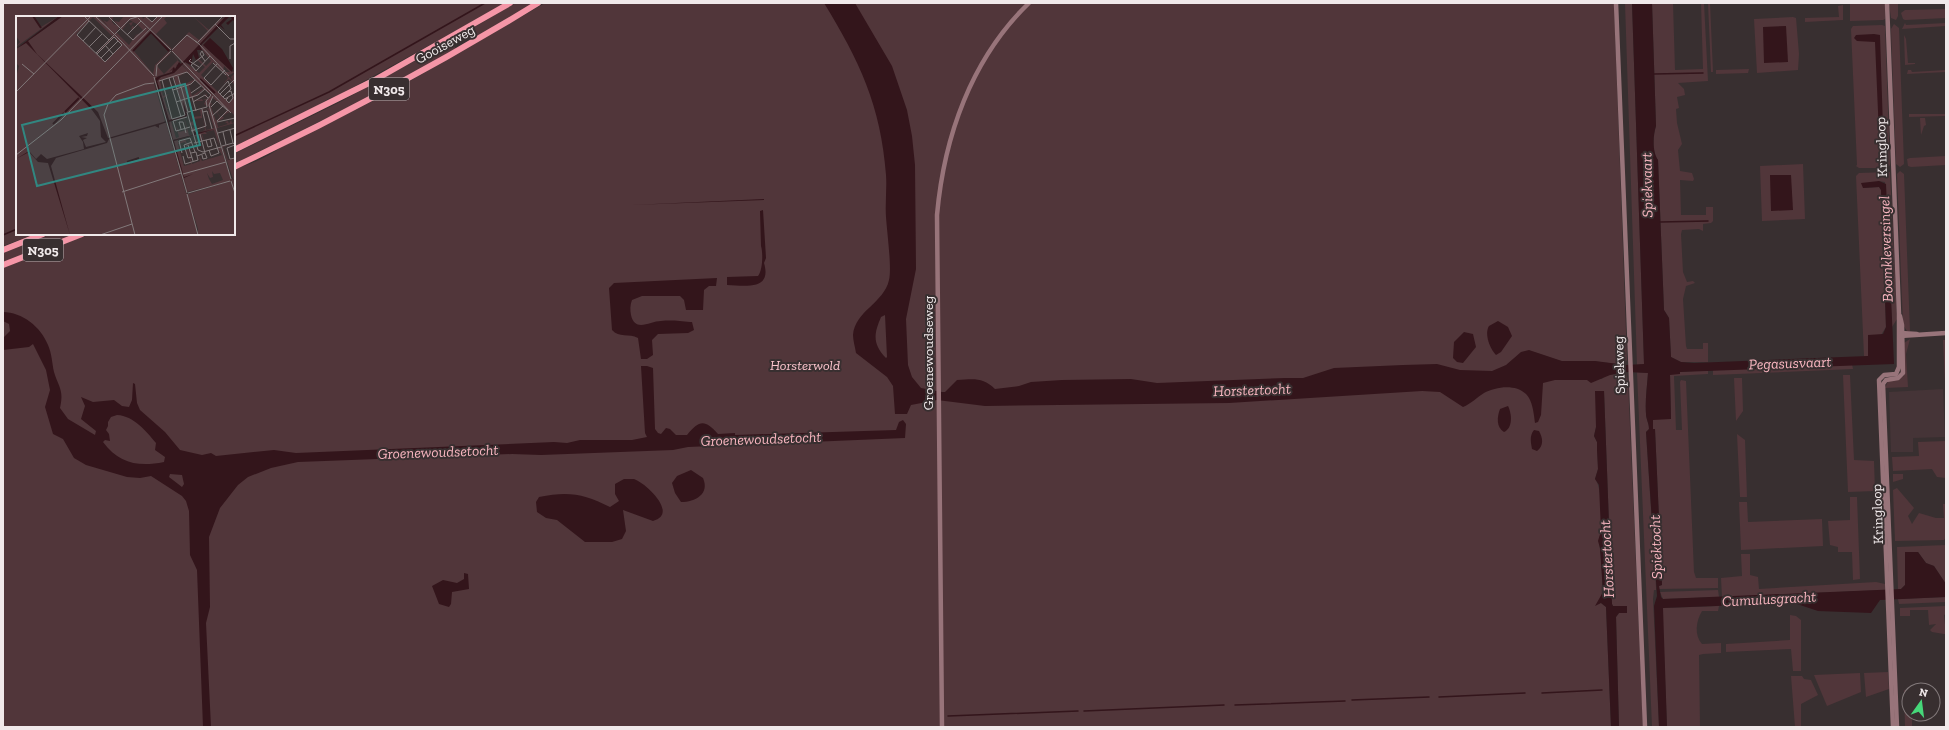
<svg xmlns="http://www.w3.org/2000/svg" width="1949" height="730" font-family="'Zilla Slab',serif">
<rect width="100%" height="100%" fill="#382f30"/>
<!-- built -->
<path fill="#453437" d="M1943,389L1945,437L1913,438V452H1891L1889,392Z"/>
<!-- green -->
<g fill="#51363a">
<path d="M3,3H506L339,95L328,99L307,112L234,148V17H17V234H35L3,246Z"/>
<path d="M515,3H534L473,39L468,31Z"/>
<path d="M545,3H1614L1627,360L1626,361V365L1591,361L1592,382L1596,379H1602L1604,376L1626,372L1628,381L1643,727H1619L1616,617L1619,613H1627V607L1613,606L1612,604L1604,391L1594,436L1597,442L1598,469L1595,479C1602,486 1602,522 1601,533C1600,536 1598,539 1599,542C1602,562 1603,583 1601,603L1606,607L1611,727H3V267L89,234H234V169C252,164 268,157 283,146L391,92Z"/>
<path d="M1625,3H1632L1644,362V364L1637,365Z"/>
<path d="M1652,3H1673L1675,70L1703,69L1701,3H1704L1708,81L1678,83L1684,89L1685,95L1677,97L1679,108L1676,109L1677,123L1682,144L1678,150L1680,171L1692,173L1694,179L1693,181L1680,180L1681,215H1706V207H1713V221L1711,223L1703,224V231L1699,229L1682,230L1681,234L1683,272L1687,282L1693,281L1695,283L1686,286L1683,299L1686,346L1687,349H1703V343H1708V362H1681L1671,357L1669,318L1664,310L1658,160C1652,152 1653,135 1656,126Z"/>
<path d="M1708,3H1710L1713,72H1711Z"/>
<path d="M1850,3H1885V19L1883,20L1850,21Z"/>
<path d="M1889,3H1898V16L1896,20L1891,18Z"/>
<path d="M1843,5V20L1805,22V18L1839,17L1838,6Z"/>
<path d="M1946,9V18L1905,20L1903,19L1901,13L1905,10Z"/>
<path d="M1793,17L1796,18L1799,54L1798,70L1757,73L1754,19Z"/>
<path d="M1905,23L1906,25L1946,23V26L1902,29Z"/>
<path d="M1894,24L1899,28L1904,164L1900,167L1896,164L1891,29Z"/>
<path d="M1882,25L1885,26L1890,165L1887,168H1859L1856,166L1857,165L1851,29L1853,26Z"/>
<path d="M1904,35L1906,39L1908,63H1915V64L1905,65Z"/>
<path d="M451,41L456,49L349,107L234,164V154L340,102Z"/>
<path d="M1749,69L1748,73L1716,74V70Z"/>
<path d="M1908,70H1911L1912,72L1946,70V72L1907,74Z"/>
<path d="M1909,114H1946V116L1909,117Z"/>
<path d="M1920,118H1925L1926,125L1924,126L1921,135Z"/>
<path d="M1946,156V165L1911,167L1908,166L1907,159L1910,158Z"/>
<path d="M1803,164L1805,219L1762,221L1760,166Z"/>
<path d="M1900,171L1904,174L1910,331H1907L1903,325L1897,174Z"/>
<path d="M1890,172L1897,319L1892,327L1885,182L1879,181L1863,188L1879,187L1881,190L1886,327L1868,356H1864L1856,176L1859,173Z"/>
<path d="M51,234H74L3,262V253Z"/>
<path d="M1910,339L1906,354L1908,387L1885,388L1888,381L1904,376V343Z"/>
<path d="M1943,340H1946V382H1945Z"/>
<path d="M1852,364L1853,369L1713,375V370Z"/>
<path d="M1708,370V374L1674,376L1676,430H1682L1680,382L1681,380L1686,381L1694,572L1696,578H1718V588L1659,589V586L1662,585L1655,430L1653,429V419H1671L1670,374L1680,372Z"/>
<path d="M1637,372L1648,373C1647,387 1645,400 1646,414C1646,419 1649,423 1649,429L1646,432L1656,587V590H1654L1653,599L1659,727H1652Z"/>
<path d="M1843,375H1850L1854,460L1874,461L1875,491L1848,492Z"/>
<path d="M1734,378H1742L1743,411L1736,421Z"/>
<path d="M1737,434L1745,440L1747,497H1740Z"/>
<path d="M1946,441V478L1937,477L1932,469L1893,471L1892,457L1919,456L1918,442Z"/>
<path d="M1893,474H1903V479L1893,482Z"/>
<path d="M1897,488L1914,508L1908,516L1912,524L1919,513L1936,518H1944L1943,504H1946V537L1944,540L1895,541L1893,490Z"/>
<path d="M1850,497H1857L1860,579L1853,580L1852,552H1838V547L1830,545L1828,521L1850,520Z"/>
<path d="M1739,502H1747L1748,522L1822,519L1823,546L1741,550Z"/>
<path d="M1946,545V584L1934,566L1926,563L1918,552H1905V585L1901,589L1898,590L1897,547Z"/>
<path d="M1741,554H1750V575L1758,577L1759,589L1876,582L1885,584V590L1722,597L1721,578L1742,576Z"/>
<path d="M1718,590L1719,597L1663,599L1660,592Z"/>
<path d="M1946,597V602L1899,604L1898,599Z"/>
<path d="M1719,606L1718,611H1702C1696,621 1694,635 1702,644L1721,643V653L1703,654L1699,655L1700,727H1667L1662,608Z"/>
<path d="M1946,606V614L1944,615L1946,634H1944L1932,632L1930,630L1936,624L1929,625L1928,610H1910V616H1900V608Z"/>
<path d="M1790,615L1796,616L1801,620V671H1793L1791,649L1726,652V644L1790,640Z"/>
<path d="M1888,672L1889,689L1866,697L1864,673Z"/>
<path d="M1860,673L1861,692L1827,706L1814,675Z"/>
<path d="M1791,676H1802L1804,679L1811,680L1818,695L1801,704V727H1795Z"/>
<path d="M1911,689L1909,690V714H1912V727H1905L1904,690Z"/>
</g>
<!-- water -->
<g fill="#33151b" fill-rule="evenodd">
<path d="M824,3H855L892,66L907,110L912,136L915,165L916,269L906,319L908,365L912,377L921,388L942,392H945L957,380C974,379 983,377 995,389L1019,386L1031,382L1062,380L1131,379L1157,383L1285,378H1303L1334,368L1403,365L1437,364L1460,370L1492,371L1506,365L1521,352L1529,350L1562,361H1595L1626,365L1644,364L1632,3H1652L1656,126C1653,135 1652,152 1658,160L1664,310L1669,318L1671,357L1681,362L1694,363L1868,356V335L1883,334L1886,327L1881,190L1879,187L1863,188L1861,183L1879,181L1886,184L1894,364L1680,372V374L1670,375L1671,419L1653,420V429H1655L1662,585L1659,586L1661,597L1663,599L1901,589L1905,585V552H1918L1926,563L1934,566L1946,584V597L1880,600L1871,613L1818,611L1794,603L1663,608L1667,727H1659L1654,606L1657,596L1646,432L1649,429C1649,423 1646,419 1646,414C1645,400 1647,387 1648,373L1626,372L1610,375L1591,383L1587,380H1555L1543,383L1541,415L1538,422L1535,423C1534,415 1533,405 1529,398C1520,383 1497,386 1484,393C1477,397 1471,404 1463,407L1440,392L1422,391L1229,403L985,406L937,400L911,405L907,414H895L893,386L887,377L856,353C855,347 853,340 853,335C855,311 884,303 889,280C892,268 887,232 886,217C885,203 887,189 886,175C881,106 859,60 824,3ZM885,315L887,357L886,358C872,343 874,334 881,317Z"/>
<path d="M1786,26L1788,62L1764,63L1763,27Z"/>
<path d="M1874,34L1880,35L1884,160L1880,158L1875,42L1857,41L1854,38L1856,35Z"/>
<path d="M1791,175L1793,210L1771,211L1770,175Z"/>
<path d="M764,199V200L632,205Z"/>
<path d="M763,210L766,258L764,263C772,290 747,286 727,285V277L758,276C763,270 763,252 761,246L760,211Z"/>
<path d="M717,278L716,286H709L704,290L703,310H686L684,300L680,296H642L632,300C630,305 630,310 631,315C635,333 650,321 661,321C671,320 680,321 690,322H692L694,330L688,333L658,334L652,340L653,355L647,359H641L638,338C629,333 619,338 612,330L609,288L614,283Z"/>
<path d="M3,312C22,312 41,327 48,345C52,354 52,363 54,372C59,388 64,390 60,408L68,419L95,435L96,431L81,419L85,406L81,397L93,402L114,400L122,406L129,407L132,400L133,383L135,384L137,403L140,410L165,432L180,450L202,455L211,453L216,456L274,450L296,453L554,442L567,443L580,440H632L647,437L645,433L641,366H647L653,368L655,429L658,433L661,434L666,428L670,429L676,435H687C699,420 705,419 718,434L735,433V435L896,430L899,422L903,420L906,424L905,438L688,447L673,450L541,455L512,454L298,462L271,468L248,477L238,485L220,508L209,537L210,607L206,623L211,727H203L197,570L190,555L189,511L186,501L182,496L151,476L140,478L127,477L86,465L74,458L63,439L53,434L45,407L50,390L46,370L33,344L29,347L3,350V338L10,331L9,324L3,321ZM117,415C134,416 146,431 156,443L155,450L165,457L164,462C139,467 119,464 103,442L105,440L110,441L109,434L106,430L108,426V422L111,417ZM170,474L182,475L184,484L182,487L169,477Z"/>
<path d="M1498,321L1508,327L1512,336L1501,352L1496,355C1490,349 1484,334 1489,326Z"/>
<path d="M1464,332L1473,334L1476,347L1463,363L1457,362L1453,358L1454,342Z"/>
<path d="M1595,391H1604L1612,604L1613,606H1627V613H1619L1616,617L1619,727H1611L1606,607L1601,603L1595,606L1603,592L1600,548L1598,541L1601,531L1599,485L1595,479L1598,469L1597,450V442L1594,436L1596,427Z"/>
<path d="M1508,406C1512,414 1513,428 1504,432C1496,427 1497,417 1500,409Z"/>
<path d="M1534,430L1539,431C1543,438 1544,446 1537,451L1532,449C1531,443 1529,436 1534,430Z"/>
<path d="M691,470L703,478C710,494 695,502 681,502L675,493L672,483L677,476Z"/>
<path d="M624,479C627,479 631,479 634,479C646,483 679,514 653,521L623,510L626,531L622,539L612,542H585L557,520L546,518L537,512L536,502L539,497C569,491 584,494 610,507L619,501L615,494V484Z"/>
<path d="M464,573L468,574L469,589L452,592L451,604L449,607L439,604L432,586L443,580L457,583L464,579Z"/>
</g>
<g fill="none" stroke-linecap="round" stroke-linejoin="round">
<!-- stream -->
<g stroke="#33151b" stroke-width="1.5">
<path d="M1654,74L1703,73"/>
<path d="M234,136L329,92L485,3"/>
<path d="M1660,222L1708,221"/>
<path d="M3,235L17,229"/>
<path d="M1542,693L1602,690"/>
<path d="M1439,697L1525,693"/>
<path d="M1352,700L1429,697"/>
<path d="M1235,705L1345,701"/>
<path d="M1084,711L1224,705"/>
<path d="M948,716L1078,711"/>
</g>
<!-- secondary -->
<g stroke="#98747a" stroke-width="4.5">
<path d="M1616,3L1645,727"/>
<path d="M1887,3L1899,314V367L1896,374L1884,375L1879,380L1893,727"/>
<path d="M1901,333L1917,334"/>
<path d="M1900,336L1946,333"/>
<path d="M942,727L937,215C944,137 971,59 1029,3"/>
<path d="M1897,727L1883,384L1886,380L1898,378L1903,373L1902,325L1900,316"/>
</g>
<!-- highway -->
<g stroke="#f596a7" stroke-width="6">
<path d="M234,150L373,81L510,3"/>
<path d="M234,167C338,118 440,63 538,3"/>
<path d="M3,250L43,234"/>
<path d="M3,265L82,234"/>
</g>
</g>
<g text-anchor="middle" stroke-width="4" stroke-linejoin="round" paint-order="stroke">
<!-- shield labels -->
<g fill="#382f30" stroke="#b9b1b2" stroke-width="1">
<rect x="369" y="78" width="40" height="22" rx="3"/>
<rect x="23" y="239" width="40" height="22" rx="3"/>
</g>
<g font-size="13" font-weight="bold" fill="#f0e9ea">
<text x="389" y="94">N305</text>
<text x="43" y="255">N305</text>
</g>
<!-- street labels -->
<g font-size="14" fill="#f0e9ea" stroke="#382f30">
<text transform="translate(445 44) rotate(-29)" y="5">Gooiseweg</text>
<text transform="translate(1881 147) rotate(-92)" y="5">Kringloop</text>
<text transform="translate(928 353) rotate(-90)" y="5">Groenewoudseweg</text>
<text transform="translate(1619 365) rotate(-92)" y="5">Spiekweg</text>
<text transform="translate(1877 514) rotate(-92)" y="5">Kringloop</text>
</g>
<!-- park labels -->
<g font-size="14" font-style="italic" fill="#fac4cc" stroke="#382f30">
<text x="805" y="370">Horsterwold</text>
</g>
<!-- water labels -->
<g font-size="15" font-style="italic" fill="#f8b5bf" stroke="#382f30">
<text transform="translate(1647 185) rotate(-91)" y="5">Spiekvaart</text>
<text transform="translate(1886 249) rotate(-92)" y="5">Boomkleversingel</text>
<text transform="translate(1790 363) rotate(-2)" y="5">Pegasusvaart</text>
<text transform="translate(1252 390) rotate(-2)" y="5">Horstertocht</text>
<text transform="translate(761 439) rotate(-2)" y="5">Groenewoudsetocht</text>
<text transform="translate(438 452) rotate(-2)" y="5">Groenewoudsetocht</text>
<text transform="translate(1656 547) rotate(-92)" y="5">Spiektocht</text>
<text transform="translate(1607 559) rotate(-93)" y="5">Horstertocht</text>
<text transform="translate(1769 599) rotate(-3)" y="5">Cumulusgracht</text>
</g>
</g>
<!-- overview -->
<g transform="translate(16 16)">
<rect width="219" height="219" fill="#382f30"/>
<path d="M1,0H17L25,11L43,0L0,31L4,26L0,20ZM47,0H81L92,10L87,4L91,6L95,2L93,0H97L96,6L99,9L101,8L98,5L103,6L108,0H126L127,3L130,0L136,6L141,0H151L148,3L151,7L140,18L156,33L173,16L183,24L192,15L177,0L193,14L202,5L197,0L202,5L210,0L166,48L164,43L155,35L157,33H153L134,14L135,12L133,13L130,16L133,14L131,16L134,14L165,48L160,49L162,51L158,54V51L156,56L142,60L139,64L150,105L139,67H138L149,105L147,107H150L170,177L172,178L215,165L171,176L150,106L153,110L154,105L168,101L173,119H176L156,124L171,176L157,125L162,124V127L169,123L171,128L178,126L171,130L176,148L184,145L183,140L186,145L206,139L202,132H205L215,163L219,164V219H182V213L173,184L182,219H0V61L3,50L0,47V33ZM77,1L96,20L98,19L80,38L60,18ZM114,4L117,6L113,7L115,10L117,6L121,8L119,11L116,10L115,15L121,10V8L128,15L120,19L113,29L100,16L104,11L106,14L109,10L110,12L109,9ZM135,17L153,35L139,49L137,58L118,35ZM98,21L106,29L89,46L81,38ZM155,37L162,44L148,58L141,50ZM168,102L171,114L163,116L160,109L163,121L160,122L155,105L158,104L160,108L159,104ZM169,126L175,148L168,150L162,128ZM196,155L198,158L204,157L207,164L196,168L193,163L191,157L194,162L197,161ZM194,21L187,29L215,55L219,56L212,60L217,65L215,61L218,58L219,69L213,63L207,68L212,62L208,56H214L208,50L207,56L197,46L185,59L209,83L215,79L210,84L213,87L217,82L216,78H217L219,82L217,79L219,85V100L215,96L211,97L206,101H207L208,102L201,106L202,111L212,108L209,106L212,105L213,108L215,104L216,107L219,106V107L201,112L203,130L198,114L194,115L196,119L194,115L189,116L191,118H186L190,131L185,118V125L183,119L182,121L177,119L199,112L181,117L177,115V119L174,110L176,113L179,110L173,108L177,105L176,101L185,100L184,94L194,92L188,88L190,84H187L193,82L186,79L189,80L190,77L192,82L195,78L188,73L177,82L178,85L186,83L187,85H178L176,81L168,83L172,97L169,100L158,61L144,64L147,80L150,79L146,65L150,79L153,78L148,82L151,92H154L151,93L156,104H153L141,65L145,61L158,57L166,49L173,56L166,48L169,46L183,57L189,51L181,44L183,43L190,50L195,45L184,31ZM170,56L179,63L165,70L162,61ZM179,64L188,72L176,80L173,69ZM197,82L211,94L205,101L201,97L205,92L200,96L204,101L200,105L194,88L197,89L194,86ZM192,93L198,112L190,114L187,102L189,114L182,117L178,103L186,102V94ZM218,128L207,131L213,150L208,132L212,144L219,142V163H217L206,131L207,130H209Z" fill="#51363a" fill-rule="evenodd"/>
<path d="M43,0H47L12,25L21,38L82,96L92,122L151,105L139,63L141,61L156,56L157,53L153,56L158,51L159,53L163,46L165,48L210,0H219V6L217,4L212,9L210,7L216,3L214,0L205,9L209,14L204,10L184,30L186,34H181L183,42L180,44L177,38L175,49L169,46L158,57L145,61L141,65L153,104L169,100L167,85L172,100L153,106L157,124L177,119L178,115L181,117L199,113L158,125L168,161L177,158L168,162L172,176L151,106L143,109V112L139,110L93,123L91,127L40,142L35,150L54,219L32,147L22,146L13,136L0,143L13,135L20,143L25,138L31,143L68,133L67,126L63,120L72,117L71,120L65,121L71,122L67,124L70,131L90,126L85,121L84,105L76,94L10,27L0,33ZM194,22L206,33L217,52L216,56L187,29Z" fill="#33151b"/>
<path fill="none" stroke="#33151b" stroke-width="2" d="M17,0L25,12M117,35L135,16L153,35M184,63L199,77M49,96L63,82M37,108L48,97M111,146L123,142"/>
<path fill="none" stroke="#82797a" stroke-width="1" d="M68,0L93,24M79,0L97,17M92,0L104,12M129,0L136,6L142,0M122,2L155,34M73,5L61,19L89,46L106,29L98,21L81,38M199,8L214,23H219M103,11L117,24L130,12M96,16L106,26M99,18L114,3L124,0M111,19L125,5M67,25L80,11M105,25L138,60M182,26L207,0M182,27L213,60M89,29L97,38M73,31L86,18M156,34L171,19L182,27L179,25M156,35L215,97M186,35L188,39L175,49L180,55L194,40M186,35L184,38L189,45M80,37L98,19M85,42L102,25M175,43L173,45L183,51M214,43V30L219,27M197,47L210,59M6,48L18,58M201,48L188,62L195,69L209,54M140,60L141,49L155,35M138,61L171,177M153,62L165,101M146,64L156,103L169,99L157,61M143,65L171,56L195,79L190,85L191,91L172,96L162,60M157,74L175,68L179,64M0,76L75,0M212,76L215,75L217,82L213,87L210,84L212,82M175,77L185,70M204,78L218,64M197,80L193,89L215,163M176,81L180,95M207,81L215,73L212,65L202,76L209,83L219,77M172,82L176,95M160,86L182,79L189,73M177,86L189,79L192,82M195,91L201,85L211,94M171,96L182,134L187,136L205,131M187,96L191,95L196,113M196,100L207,90M171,101L157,105L160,115L174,111M201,105L212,94M201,106L219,102M165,113L163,106H167L170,117M214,114L217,127M175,115L190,110L186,93M207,116L210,129M202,117L219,112M190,124L192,131L196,130L194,123M178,127L198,122L203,137L195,140L193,134M172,129L177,145M219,129L211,132L214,143L219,142M206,130L217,127L219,129M166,137L163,125L174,122L179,136M0,139L45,104L147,0M186,139L187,143L191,142L189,137M167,140L169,148L182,144L180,136L175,137M181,140L189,137L184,118M176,141L172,142L168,129L176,126M167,158L210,146M215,165L219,177M106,176L165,157M172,177L214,165M171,178L182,219M84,219L116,208M119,219L88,99L92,88L100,79L129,68L138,67"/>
<path fill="#318781" fill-opacity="0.15" stroke="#318781" stroke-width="2" d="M169,68L184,129L21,170L6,109Z"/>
<rect width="219" height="219" fill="none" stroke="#f0e9ea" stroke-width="2"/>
</g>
<!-- border -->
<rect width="1949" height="730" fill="none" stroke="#f0e9ea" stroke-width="8"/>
<!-- north arrow -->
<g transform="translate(1921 702) rotate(14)"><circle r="19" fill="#382f30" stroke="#82797a"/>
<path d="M0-3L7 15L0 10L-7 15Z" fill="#46d779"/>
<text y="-6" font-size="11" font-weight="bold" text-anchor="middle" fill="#f0e9ea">N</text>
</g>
</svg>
